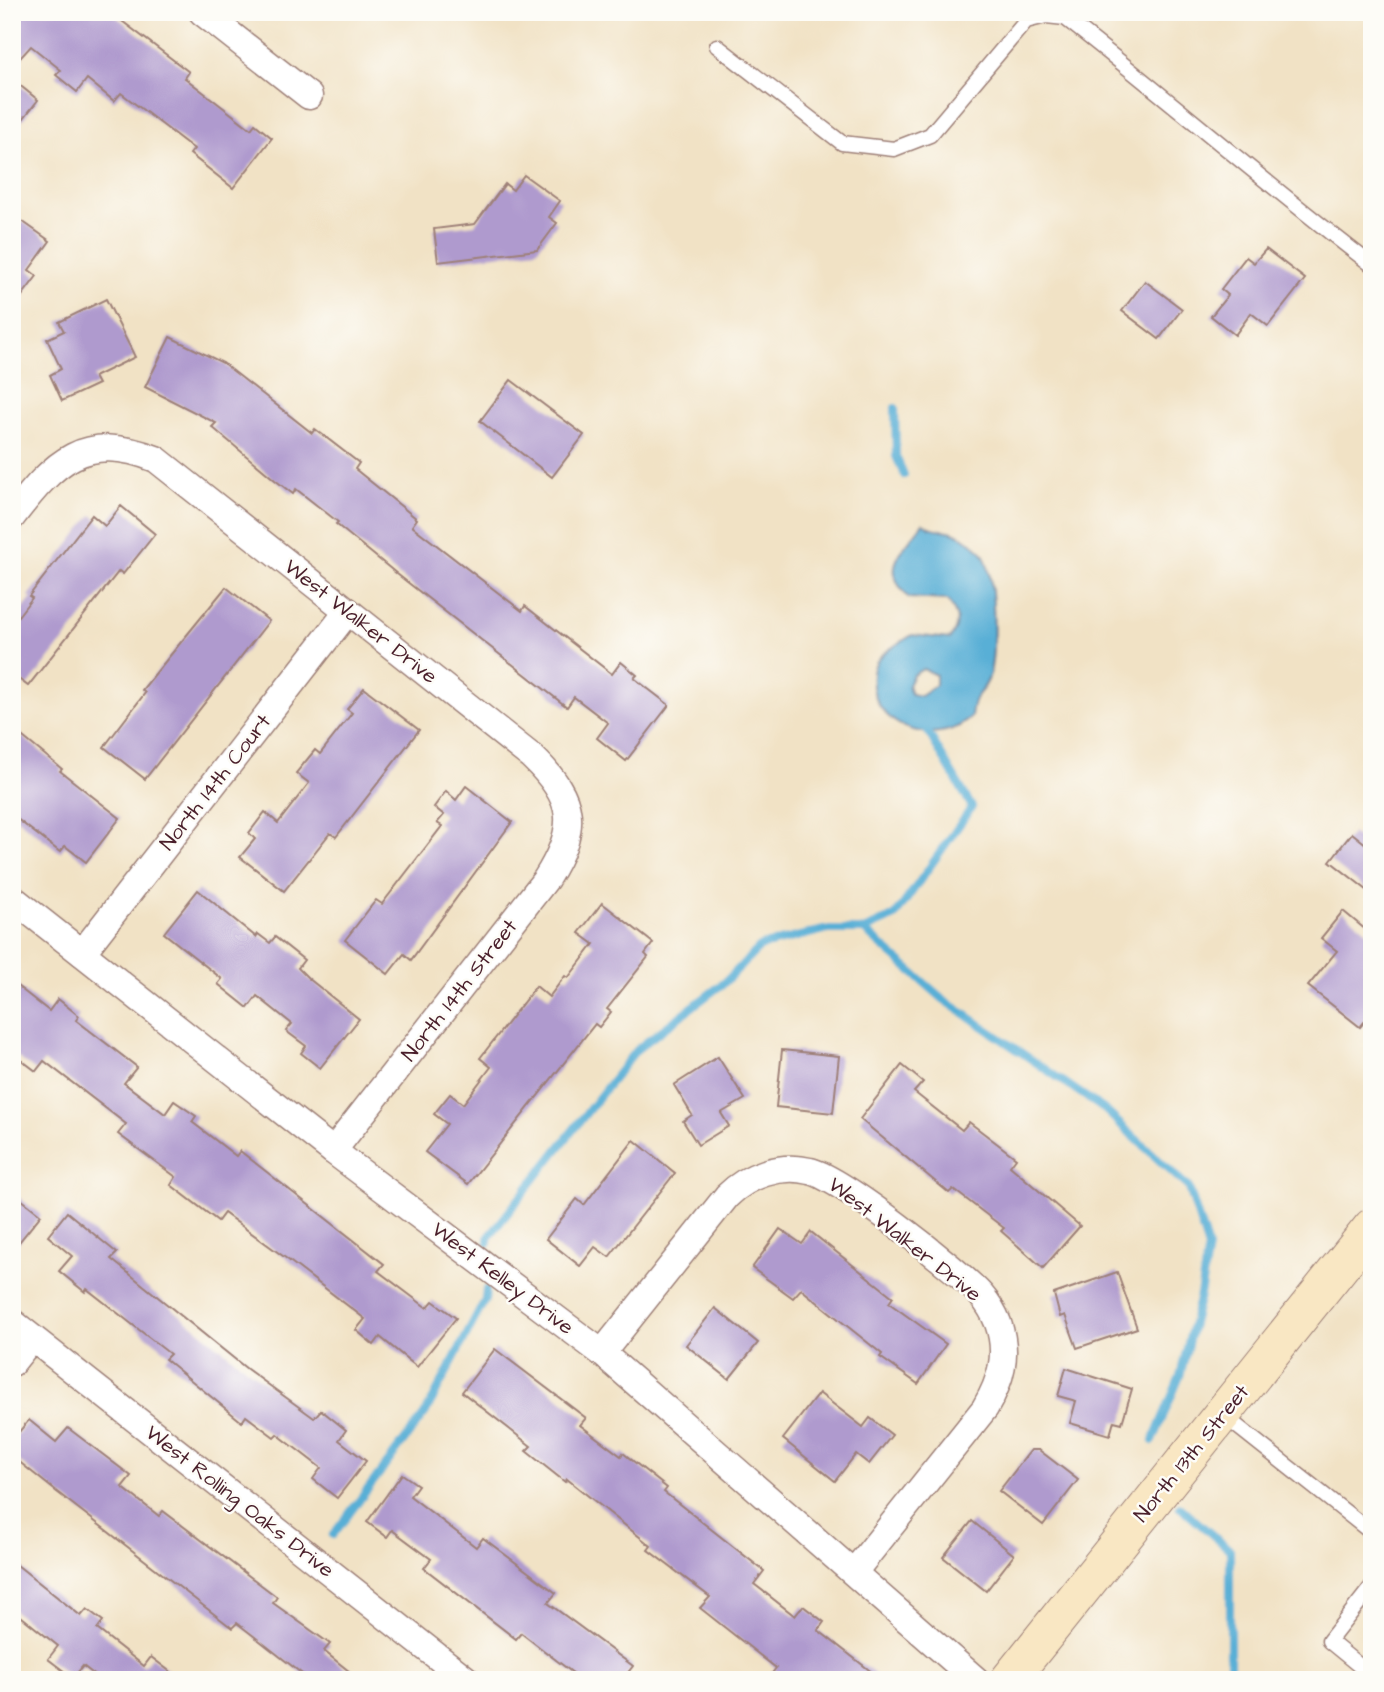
<svg xmlns="http://www.w3.org/2000/svg" width="1384" height="1692" font-family="'Architects Daughter',sans-serif">
<rect width="100%" height="100%" fill="#fdfcf7"/>
<filter id="ink" filterUnits="userSpaceOnUse"><feTurbulence type="fractalNoise" baseFrequency=".0143" numOctaves="2"/><feDisplacementMap in="SourceGraphic" scale="14" xChannelSelector="R" yChannelSelector="G"/><feConvolveMatrix kernelMatrix="1 2 1 2 8 2 1 2 1" color-interpolation-filters="sRGB"/></filter>
<filter id="wash" filterUnits="userSpaceOnUse"><feTurbulence type="fractalNoise" baseFrequency=".00686" numOctaves="4" result="noise"/><feDisplacementMap in="SourceGraphic" scale="28" xChannelSelector="R" yChannelSelector="G"/><feGaussianBlur stdDeviation="1.57" result="paint"/><feColorMatrix in="noise" values="0 0 0 0 0 0 0 0 0 0 0 0 0 0 0 0 0 1.4 0 .05"/><feComposite in="paint" operator="in"/></filter>
<g filter="url(#wash)">
<rect width="100%" height="100%" fill="#f1e2c5"/>
<!-- water -->
<path fill="#59afd6" stroke="#526780" stroke-width="2" fill-rule="evenodd" d="M923,523C932,530 941,529 953,532C961,535 973,544 980,550C996,564 997,658 988,680C981,697 974,689 971,717C942,747 879,732 873,687C872,678 872,669 877,661C883,651 902,642 912,635L950,639C961,623 958,614 947,600L909,598C878,567 904,550 923,523ZM923,669L936,675V685L920,696L911,694L908,685L913,675Z"/>
<g fill="none" stroke-linecap="round" stroke-linejoin="round">
<!-- stream -->
<g stroke="#59afd6" stroke-width="8">
<path d="M895,408L896,456L904,475"/>
<path d="M864,930L943,999L1105,1110L1189,1188L1208,1248L1200,1295L1180,1376L1153,1441"/>
<path d="M488,1243V1238L636,1050L725,982L761,946L824,930H864L895,916L972,807L928,732L932,722"/>
<path d="M1180,1507L1230,1550V1680"/>
<path d="M333,1535L426,1412L485,1300L486,1290"/>
</g>
</g>
<g id="blocks">
<!-- building -->
<g fill="#af9ace">
<path d="M12,12H110L189,72L185,78L225,109L251,129L255,124L272,138L233,188L190,154L194,149L121,93L114,101L87,79L77,92L56,75L61,70L31,46L12,67Z"/>
<path d="M12,79L38,100L12,133Z"/>
<path d="M524,175L560,201L549,217L557,223L537,250L438,262L434,229L475,224L505,184L513,190Z"/>
<path d="M12,214L50,241L29,270L37,276L12,309Z"/>
<path d="M1266,249L1305,279L1268,326L1251,313L1235,335L1211,316L1228,295L1221,289L1246,257L1254,263Z"/>
<path d="M1145,281L1182,309L1159,339L1122,311Z"/>
<path d="M106,299L135,357L94,377L98,384L62,401L50,375L61,369L47,339L64,331L59,322Z"/>
<path d="M170,337L223,363L312,433L315,429L359,463L355,469L417,519L412,526L522,611L525,606L612,674L621,662L637,675L634,678L669,705L626,761L597,738L608,723L574,697L567,707L397,574L336,524L338,522L296,489L293,494L275,480L212,427L216,423L145,387Z"/>
<path d="M511,380L584,435L552,477L480,421Z"/>
<path d="M121,506L155,534L123,574L119,571L28,686L12,674V624L32,598L29,596L92,515L105,526Z"/>
<path d="M226,587L269,621L145,779L104,747L145,693L142,690Z"/>
<path d="M364,688L419,730L336,837L330,833L284,891L240,857L255,839L249,833L265,812L278,823L309,783L296,773L315,750L320,754L352,713L347,709Z"/>
<path d="M12,728L62,769L60,771L120,818L86,862L65,846L60,852L12,815Z"/>
<path d="M466,786L512,822L411,960L404,954L388,974L345,940L376,900L382,904L442,826L437,823L444,815L434,807L446,791L456,800Z"/>
<path d="M1352,833L1372,849V894L1330,861Z"/>
<path d="M198,890L256,937L258,934L270,943L275,937L304,960L298,968L308,978L359,1019L320,1068L301,1053L306,1046L286,1031L292,1024L257,996L248,1008L218,984L222,979L164,933Z"/>
<path d="M602,903L653,943L645,954L648,957L607,1009L611,1012L599,1027L595,1024L468,1184L425,1152L447,1124L434,1114L450,1094L463,1104L491,1067L480,1058L536,986L549,997L565,976L568,978L594,944L579,933Z"/>
<path d="M1343,911L1372,935V1013L1360,1027L1308,986L1337,951L1321,938Z"/>
<path d="M12,982L49,1011L58,999L79,1016L76,1020L137,1067L124,1083L165,1114L174,1101L196,1116L192,1122L236,1156L240,1151L384,1264L378,1271L427,1308L433,1301L456,1318L417,1367L380,1337L374,1345L356,1330L365,1319L287,1259L224,1213L218,1221L171,1185L176,1177L118,1134L126,1124L44,1061L36,1071L12,1053Z"/>
<path d="M782,1050L839,1056L833,1113L776,1107Z"/>
<path d="M718,1057L745,1099L721,1113L729,1126L698,1145L683,1121L692,1115L674,1085Z"/>
<path d="M902,1065L923,1082L914,1092L962,1130L969,1122L1016,1158L1010,1166L1080,1226L1043,1268L1001,1231L1004,1228L953,1189L949,1193L860,1119Z"/>
<path d="M634,1140L675,1173L609,1257L595,1247L580,1266L546,1239L577,1199L584,1205Z"/>
<path d="M12,1192L41,1215L12,1251Z"/>
<path d="M67,1212L117,1253L111,1259L247,1369L314,1418L321,1410L346,1430L339,1440L366,1461L337,1498L313,1479L321,1468L277,1434L274,1437L246,1416L242,1422L165,1359L170,1354L87,1289L85,1292L59,1271L72,1256L48,1236Z"/>
<path d="M780,1229L802,1244L811,1232L893,1297L889,1303L946,1344L918,1384L880,1357L882,1354L801,1289L793,1298L752,1268Z"/>
<path d="M1117,1272L1137,1328L1077,1348L1065,1315L1060,1317L1054,1294Z"/>
<path d="M715,1308L758,1343L729,1379L686,1345Z"/>
<path d="M495,1349L586,1418L580,1425L621,1456L623,1453L667,1488L664,1492L764,1571L754,1584L795,1616L803,1606L824,1622L818,1630L882,1680H767L776,1668L700,1608L710,1597L648,1550L651,1546L567,1479L565,1482L526,1451L531,1446L462,1392Z"/>
<path d="M1066,1368L1132,1389L1122,1423L1114,1421L1110,1435L1070,1423L1076,1401L1058,1396Z"/>
<path d="M819,1393L863,1427L870,1418L892,1435L869,1464L856,1454L835,1481L783,1439Z"/>
<path d="M29,1420L56,1442L68,1428L131,1476L122,1487L159,1516L163,1511L277,1597L273,1603L330,1644L324,1651L360,1680H310L237,1623L232,1628L57,1492L12,1456V1440Z"/>
<path d="M1031,1450H1039L1078,1480L1043,1525L999,1491Z"/>
<path d="M402,1474L418,1485L410,1496L476,1547L483,1538L556,1593L548,1603L633,1666L622,1680H582L521,1633L516,1639L424,1568L431,1559L392,1530L387,1537L367,1522Z"/>
<path d="M972,1521L1014,1555L986,1591L943,1557Z"/>
<path d="M12,1561L81,1616L87,1609L103,1621L97,1629L144,1666L151,1657L181,1680H101L83,1666L73,1678L48,1659L58,1646L12,1609Z"/>
</g>
</g>
</g>
<g filter="url(#ink)">
<use href="#blocks" fill-opacity="0" stroke="#9e8078" stroke-width="2"/>
<g fill="none" stroke-linecap="round" stroke-linejoin="round">
<!-- lane casing -->
<g stroke="#9e8078" stroke-width="17">
<g id="lane">
<path d="M717,46L842,143L894,149L930,135L1026,21L1046,16L1065,18C1169,99 1267,185 1372,265"/>
<path d="M1223,1415L1372,1533"/>
<path d="M1372,1586L1329,1641L1372,1676"/>
</g>
</g>
<!-- street casing -->
<g stroke="#9e8078" stroke-width="29">
<g id="street">
<path d="M202,12L309,96"/>
<path d="M12,517C55,461 84,431 156,459L532,757C577,800 578,828 546,879L333,1151"/>
<path d="M12,898L333,1151L602,1353L976,1680"/>
<path d="M82,953L348,611"/>
<path d="M12,1322L467,1680"/>
<path d="M602,1353L727,1196C748,1175 780,1164 810,1171C840,1177 958,1270 981,1295C988,1303 994,1313 998,1323C1009,1354 1001,1381 985,1408L854,1572"/>
<path d="M12,1363L32,1338"/>
</g>
</g>
<!-- secondary casing -->
<g stroke="#9e8078" stroke-width="39">
<path id="secondary" d="M1009,1680L1372,1227"/>
</g>
<!-- lane -->
<use href="#lane" stroke="#fff" stroke-width="14"/>
<!-- street -->
<use href="#street" stroke="#fff" stroke-width="26"/>
<!-- secondary -->
<use href="#secondary" stroke="#f9e7c3" stroke-width="37"/>
</g>
</g>
<g text-anchor="middle" stroke-width="5" stroke-linejoin="round" paint-order="stroke">
<!-- street labels -->
<g font-size="21" fill="#4a1f2b" stroke="#fdfcf7">
<text transform="translate(361 621) rotate(38)" y="7">West Walker Drive</text>
<text transform="translate(215 782) rotate(-52)" y="7">North 14th Court</text>
<text transform="translate(459 990) rotate(-52)" y="7">North 14th Street</text>
<text transform="translate(905 1239) rotate(38)" y="7">West Walker Drive</text>
<text transform="translate(503 1278) rotate(37)" y="7">West Kelley Drive</text>
<text transform="translate(1191 1453) rotate(-51)" y="7">North 13th Street</text>
<text transform="translate(240 1501) rotate(38)" y="7">West Rolling Oaks Drive</text>
</g>
</g>
<!-- margin -->
<rect width="1384" height="1692" fill="none" stroke="#fdfcf7" stroke-width="42"/>
</svg>
